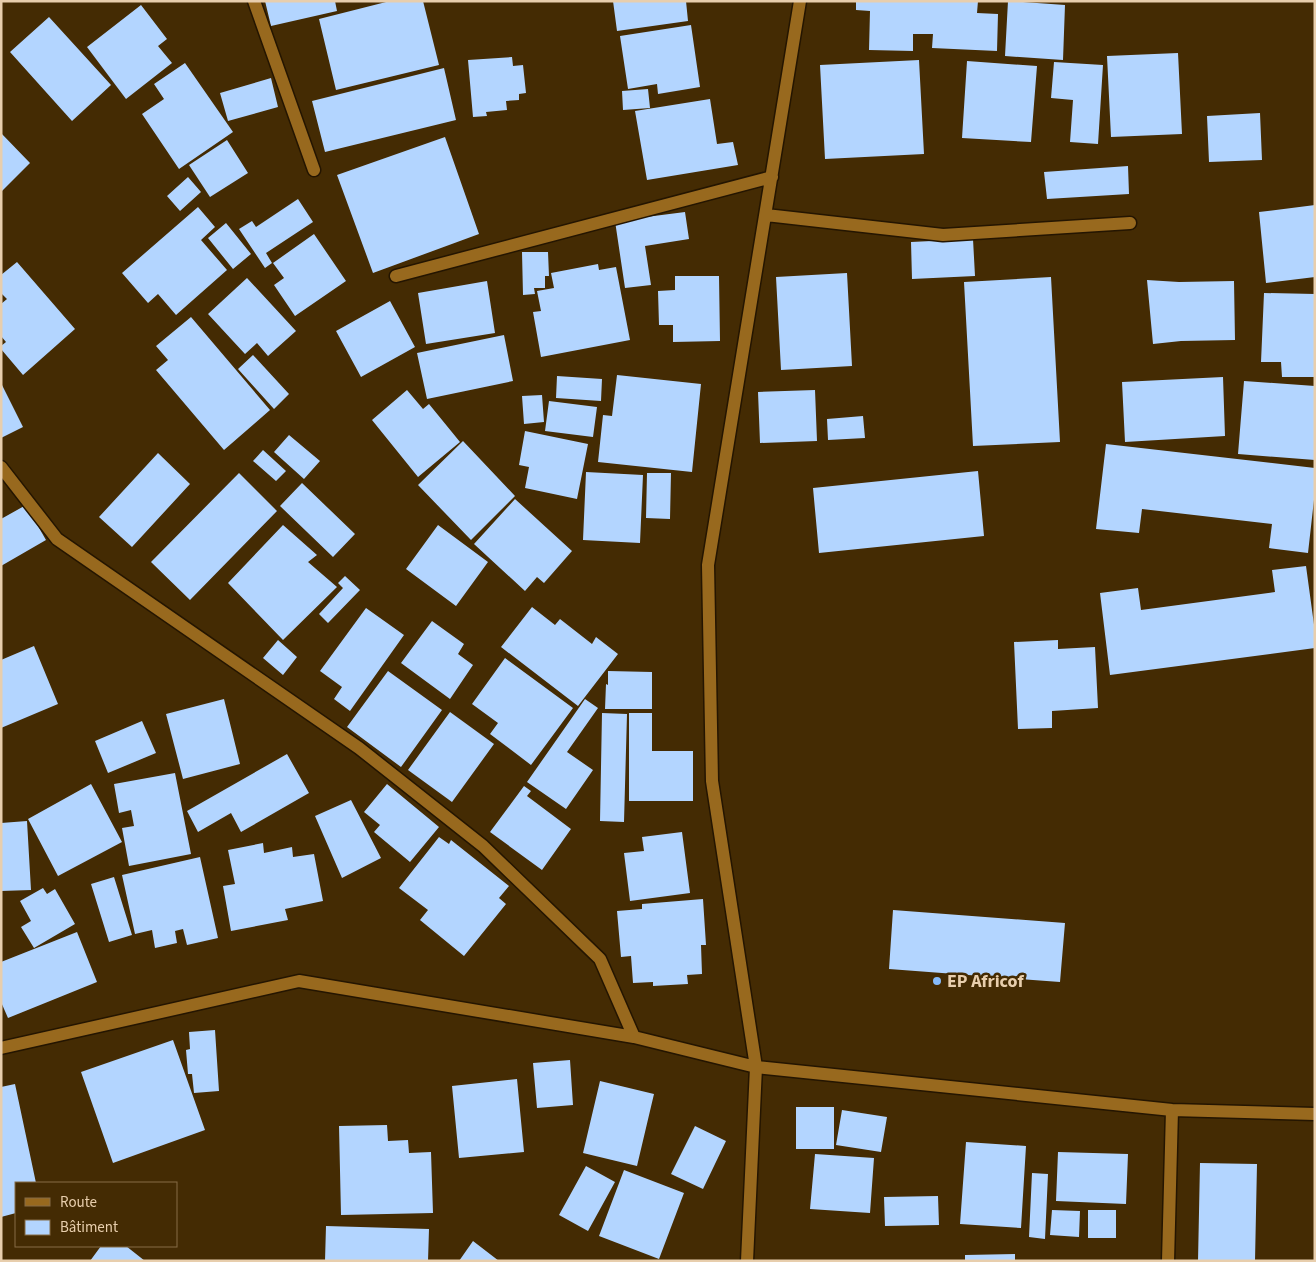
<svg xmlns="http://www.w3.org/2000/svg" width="1316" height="1262" font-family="'Source Sans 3',sans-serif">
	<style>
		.building { fill: #b3d5ff }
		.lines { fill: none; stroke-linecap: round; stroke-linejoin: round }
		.lane-casing { stroke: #241501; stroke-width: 15 }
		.street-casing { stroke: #241501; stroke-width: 15 }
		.lane { stroke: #98691e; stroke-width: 12 }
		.street { stroke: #98691e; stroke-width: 12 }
		.poi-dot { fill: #86bbfb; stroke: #442b03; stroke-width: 2 }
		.labels { text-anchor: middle; stroke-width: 5; stroke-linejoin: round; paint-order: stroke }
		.poi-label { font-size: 18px; font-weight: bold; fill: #e8cead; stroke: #442b03; text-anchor: start }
	</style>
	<rect width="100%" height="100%" fill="#442b03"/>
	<path class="building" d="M265 1H335L337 11 271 26Z
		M390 1H423L439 65 336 90 319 19Z
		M613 1H686L688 21 617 31Z
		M856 1H978L977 13 998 14 997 51 932 48 933 34H913V51L869 50 870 11 856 10Z
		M1008 1 1065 5 1063 60 1005 56Z
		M141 5 167 39 158 46 172 63 126 99 87 47Z
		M49 17 111 85 72 121 10 52Z
		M691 25 700 87 658 94 657 84 628 89 620 36Z
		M1178 53 1182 134 1111 137 1107 56Z
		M512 57 513 66 523 65 526 93 519 94V100L506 101 507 110 486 112 487 116 473 117 468 60Z
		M919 60 924 154 825 159 820 65Z
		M967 61 1037 66 1031 142 962 138Z
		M1054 62 1103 65 1098 144 1070 142 1073 100 1051 98Z
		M185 63 233 132 179 169 142 114 164 99 154 84Z
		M444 68 456 120 325 152 312 101Z
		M271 78 278 107 228 121 220 93Z
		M648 89 650 108 623 110 622 91Z
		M710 99 717 144 733 142 738 165 647 180 635 111Z
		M1260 113 1262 160 1209 162 1207 116Z
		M1 133 30 163 1 192Z
		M445 137 479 234 373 273 337 175Z
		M227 140 248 173 210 197 189 165Z
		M1128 166 1129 194 1047 199 1044 172Z
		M188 177 201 192 180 211 167 196Z
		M298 199 313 222 266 253 272 263 265 268 239 229 252 221 256 227Z
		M1315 205V277L1266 283 1259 212Z
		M198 207 215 227 201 240 227 270 176 315 158 294 148 303 122 273Z
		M685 212 689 239 645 246 651 285 625 288 615 221Z
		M226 223 251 254 233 269 208 238Z
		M314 234 346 281 295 316 274 285 284 278 273 263Z
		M973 239 975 276 912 279 911 242Z
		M522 252H548L549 276H545V288H534L535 294 523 295Z
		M17 262 75 329 23 375 1 349V346L6 342 1 336V304L7 299 1 293V275Z
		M598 264 599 270 616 267 630 340 541 357 533 312 541 311 537 291 554 288 551 273Z
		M847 273 852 366 781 370 776 277Z
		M675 276H719L720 341 673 342V325H659L658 291 675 290Z
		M1051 277 1060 442 973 446 964 282Z
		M247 278 296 331 268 356 257 343 245 354 208 314Z
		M1147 280 1179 282 1234 281 1235 340 1181 341 1153 344Z
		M487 281 495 333 426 344 418 293Z
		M1264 293 1315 294V377H1282L1281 362H1261Z
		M390 301 415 347 361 377 336 331Z
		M191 317 270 410 224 450 156 370 168 360 156 346Z
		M504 335 513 381 427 399 417 353Z
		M253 355 289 394 274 409 238 369Z
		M617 375 701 384 692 472 598 462 603 415 612 416Z
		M557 376 602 379 601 401 556 398Z
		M1223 377 1225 436 1125 442 1122 382Z
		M1244 381 1315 386V460L1238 454Z
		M1 383 23 427 1 438Z
		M407 390 423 409 429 404 460 442 418 477 372 420Z
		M815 390 817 441 760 443 758 392Z
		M542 395 544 422 524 424 522 396Z
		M549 401 597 407 593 437 545 431Z
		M863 416 865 438 828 440 827 419Z
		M525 431 588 444 577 499 525 488 529 467 519 465Z
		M289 435 320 461 304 479 274 452Z
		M463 441 515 496 471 540 418 485Z
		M1106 444 1315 468V491L1308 553 1269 548 1272 524 1142 509 1139 533 1096 529Z
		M263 450 286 471 276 481 253 461Z
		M158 453 190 484 132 547 99 517Z
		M978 471 984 536 819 553 813 488Z
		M586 472 643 475 640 543 583 540Z
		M239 473 277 511 190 600 151 562Z
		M647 473H671L670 519 646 518Z
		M302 483 355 534 333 557 280 506Z
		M515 499 572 551 544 583 537 577 525 591 474 544Z
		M26 505 46 540 1 566V519Z
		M283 525 317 555 308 562 337 587 283 640 228 583Z
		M438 525 488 562 456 606 406 569Z
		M1306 566 1315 632V648L1110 675 1100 593 1138 588 1141 610 1275 592 1272 570Z
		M345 576 360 590 328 623 319 614 343 588 338 583Z
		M532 607 555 625 560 619 592 644 596 637 618 654 578 706 501 647Z
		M366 608 404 635 350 711 334 699 342 687 320 671Z
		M432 621 464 644 458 654 473 665 450 699 401 663Z
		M278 640 297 657 283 675 263 658Z
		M1058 640V649L1095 647 1098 708 1052 711V728L1018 729 1014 642Z
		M34 646 58 704 1 728V660Z
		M505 658 573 708 531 765 490 734 498 723 472 704Z
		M388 671 442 710 401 767 347 727Z
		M608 671 652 672V709H605L606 684 608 685Z
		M224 699 240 764 183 779 166 714Z
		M585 699 598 708 567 752 593 770 566 809 527 782Z
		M450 712 494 744 452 802 408 770Z
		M602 713 627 714 624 822 600 821Z
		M629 713H652V751H693V801H629Z
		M142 721 156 753 108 773 95 741Z
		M287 754 309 793 241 832 231 813 198 832 187 811Z
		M175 773 191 854 129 866 122 828 134 826 131 810 119 813 114 784Z
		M91 784 122 842 58 876 28 819Z
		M387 784 439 827 410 862 374 832 380 825 364 812Z
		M524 786 531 791 527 796 571 829 542 870 490 832Z
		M351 800 381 858 342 878 315 816Z
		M27 821 31 890 1 891V823Z
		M682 832 690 893 630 901 624 853 644 851 642 837Z
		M439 837 449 844 451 840 509 886 499 898 506 904 464 956 420 920 428 910 399 888Z
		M263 843 264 853 292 847 293 857 314 854 323 901 285 909 288 920 231 931 223 886 235 884 228 850Z
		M200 857 218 938 187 945 183 929 175 931 177 943 155 948 152 930 135 934 122 875Z
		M114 877 132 935 109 942 91 884Z
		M43 888 47 894 55 889 75 924 34 948 21 927 31 921 20 901Z
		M703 899 706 945H701L702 974 687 975 688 984 653 986V982L633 983 631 956 621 957 617 911 642 909V904Z
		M893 910 1065 923 1060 982 889 969Z
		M77 932 97 982 8 1018 1 1002V962Z
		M215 1030 219 1091 194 1093 192 1074H188L186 1050 190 1049 189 1032Z
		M173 1040 205 1130 113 1163 81 1072Z
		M570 1060 573 1105 537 1108 533 1063Z
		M517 1079 524 1152 459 1158 452 1086Z
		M600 1081 654 1094 637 1166 583 1153Z
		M15 1084 36 1183H16V1213L1 1217V1087Z
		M796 1107H834V1149H796Z
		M842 1110 887 1117 881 1152 836 1145Z
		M387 1125 388 1141 408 1140 409 1153 431 1152 433 1213 341 1215 339 1126Z
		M695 1126 726 1141 703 1189 671 1174Z
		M966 1142 1026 1146 1021 1228 960 1224Z
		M1058 1152 1128 1154 1126 1204 1056 1201Z
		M815 1154 874 1158 870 1213 810 1209Z
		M1200 1163 1257 1164 1255 1261H1198Z
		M586 1166 615 1182 588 1231 559 1215Z
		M624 1170 684 1193 659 1259 599 1236Z
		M1032 1173 1048 1174 1045 1239 1029 1237Z
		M938 1196 939 1225 885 1226 884 1197Z
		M1052 1210 1080 1211 1079 1237 1050 1235Z
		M1088 1210H1116V1238H1088Z
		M326 1226 429 1229 428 1261H325Z
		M473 1241 499 1261H459Z
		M101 1246H126L145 1261H90Z
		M1015 1254V1261H965V1255Z"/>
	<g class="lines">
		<g class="lane-casing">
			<path id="lane" d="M254 1 314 170"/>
		</g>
		<g class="street-casing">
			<path id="street" d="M766 215 943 235 1130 223
				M396 276 772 177
				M1 467 57 539 359 748 483 846 600 959 634 1037
				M1 1048 299 981 634 1037 756 1067 1172 1110 1315 1114
				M747 1261 756 1067 712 781 708 565 800 1
				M1168 1261 1172 1110"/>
		</g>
		<use href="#lane" class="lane"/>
		<use href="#street" class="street"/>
	</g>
	<circle class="poi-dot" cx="937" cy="981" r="5"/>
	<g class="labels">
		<g class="poi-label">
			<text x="947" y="987">EP Africof</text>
		</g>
	</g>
	<rect width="1316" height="1262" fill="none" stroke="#e8cead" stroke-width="5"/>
	<rect x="15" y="1182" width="162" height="65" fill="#442b03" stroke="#866c47"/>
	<rect x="25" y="1198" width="25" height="8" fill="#98691e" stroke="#866c47"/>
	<text x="60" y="1207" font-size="15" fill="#e8cead">Route</text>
	<rect x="25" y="1220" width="25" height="15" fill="#b3d5ff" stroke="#866c47"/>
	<text x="60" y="1232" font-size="15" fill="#e8cead">Bâtiment</text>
</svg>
